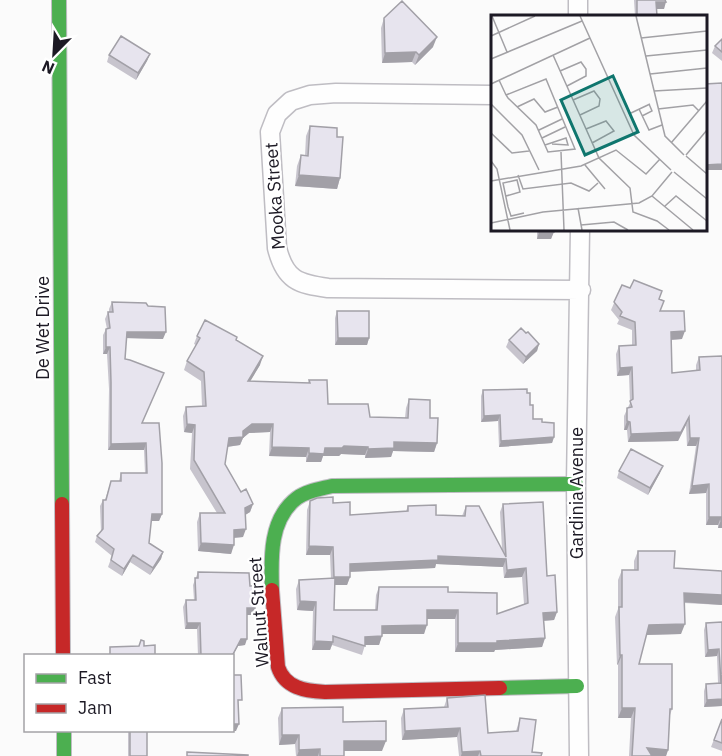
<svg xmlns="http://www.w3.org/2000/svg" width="722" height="756" font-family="'IBM Plex Sans',sans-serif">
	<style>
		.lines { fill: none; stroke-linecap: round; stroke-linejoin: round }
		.street-casing { stroke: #bfbdc3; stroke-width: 21 }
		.fast-casing { stroke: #bfbdc3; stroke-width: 16 }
		.jam-casing { stroke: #bfbdc3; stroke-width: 16 }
		.street { stroke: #fefefe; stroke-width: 18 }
		.fast { stroke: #4caf50; stroke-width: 14 }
		.jam { stroke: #c62828; stroke-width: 14 }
		.wall { fill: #c7c4cd; fill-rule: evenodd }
		.shaded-wall { fill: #a2a0a7 }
		.building { fill: #e7e4ee; stroke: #a2a0a7; stroke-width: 1.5 }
		.labels { text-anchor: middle; stroke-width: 4.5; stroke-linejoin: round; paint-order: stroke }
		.street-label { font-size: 18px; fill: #1c1924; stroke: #fff }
		.inset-road { fill: none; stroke: #a2a1a5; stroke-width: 1.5 }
		.view { fill: #0f766e; fill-opacity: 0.15; stroke: #0f766e; stroke-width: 3 }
		.inset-edge { fill: none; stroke: #1c1924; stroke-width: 3 }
	</style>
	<rect width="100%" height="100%" fill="#fbfbfb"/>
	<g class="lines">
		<g class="street-casing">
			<path id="street" d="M578 0V16
				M492 95 336 93 310 95 291 101 277 114 270 132 277 248C285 280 298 284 328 288L581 290
				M579 756 576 484 580 230"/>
		</g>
		<g class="fast-casing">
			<path id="fast" d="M59 0 62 504
				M272 590C271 559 269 519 297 498 306 491 320 489 332 486L576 484
				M500 688 577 686
				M64 730V756"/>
		</g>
		<g class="jam-casing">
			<path id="jam" d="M62 504 63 656
				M272 590 278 667C285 688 305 691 325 692L500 688"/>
		</g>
		<use href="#street" class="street"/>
		<use href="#fast" class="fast"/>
		<use href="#jam" class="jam"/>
	</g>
	<path class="wall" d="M634 0H665L664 9H656L657 16H635Z
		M384 18 433 47 415 65 412 62 382 63 381 28Z
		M722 39V61L712 53 715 46Z
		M150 54 147 61 136 80 107 62 109 55Z
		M310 126 337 137 340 178 337 189 295 186 297 166 301 155 305 156 306 136Z
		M537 230H554L551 239H537Z
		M622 285 660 300 661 311 682 339 671 340 672 373 696 371V365L699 357 722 356V528H718V525H706V493L689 494 696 446H687L686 425 678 441 628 442 627 430H624V416L630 403 629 375 617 376 616 354 619 346 632 345V330L617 324 619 320 611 310Z
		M112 302 163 339 126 338 125 359 164 373 142 423 162 514 159 521H151L149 543 163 552 161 559 150 575 130 562 122 576 108 567 112 556 95 542 97 536 101 532 100 506 103 500H105L111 481H119L121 473H145L144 450H108L109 389 107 354H103V335L106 329H107L105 319 108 312H109V309Z
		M337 311 369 338 367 345H335V318Z
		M197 336 236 340 260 365 250 381 308 383 309 380 328 404 370 417 405 418 406 408 409 399 430 418 437 443 434 452 393 451 391 457 365 458V455L341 454 339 456H323L321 462H306V457L269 456 270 432 249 433 243 438 240 445 227 447 225 464 241 492 253 504 250 512 245 515 243 537 234 538 231 554 198 551 197 522 200 513H217L190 469 192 433 184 432 183 416 186 407 202 406 201 381 184 370 187 361 196 345 194 344Z
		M509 340 539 344 537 351 523 364 506 347Z
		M483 390 527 393 533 419 554 437 552 443 499 447 498 421 481 422V396Z
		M619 471 660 473 648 495 617 478Z
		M310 501 333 503 350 515 406 511 408 506 436 515 462 516 466 506 502 549 500 512 503 504 547 576 557 612 554 620 544 621 545 638 542 647 495 650 494 652H455V619H427L424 634H382L379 645H365L362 655 332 645 330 650H312L313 611 297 610 296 589 299 580 331 579 330 555H306L307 510ZM436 564 503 567 504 578 522 577 524 604 497 614 448 592 379 587 376 595 375 610H334L335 585H347L350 577V572L435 568Z
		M638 551 674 568 722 605 684 603 681 634 646 635 639 664 672 709 670 715 668 750 666 756H629L631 718H618V664L617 665 615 617 618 609V580L622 570H634V561Z
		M198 572 250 586 255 608 252 615H247L245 645 238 646 232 657V656H198L197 629H185L183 607 186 600H194L193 585Z
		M722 622V706L704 707V691L706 684 718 683 717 656 705 657 704 630 706 623Z
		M447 698 488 733 516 731 520 718 532 752 541 756H459L457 737 402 740 401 718 404 709 444 707Z
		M282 708 343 722 382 751H344V756H296L295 744 279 745 278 718Z
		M722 719V751L711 747Z
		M128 730H147V756H128Z"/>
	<path class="shaded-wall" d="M656 2H666L664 9H653Z
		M437 37 433 47 415 65 419 55Z
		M416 52 412 62 382 63 385 53Z
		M150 54 147 61 136 80 138 73Z
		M722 164V170H705V165Z
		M299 175 340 178 337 189 295 186Z
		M539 232H554L551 239H537Z
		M685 331 682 339 668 340 671 332Z
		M127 332H166L163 339 124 338Z
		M338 338H369L367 345H335Z
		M539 344 537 351 523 364 526 357Z
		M106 347H110L107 354H103Z
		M263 356 260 365 245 390 248 381Z
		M632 367 629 375 617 376 620 368Z
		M500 415 498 421 481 422 484 416Z
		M689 417 686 425 678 441 628 442 631 434Z
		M627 421 630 422 627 430H624Z
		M187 424 195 425 192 433 184 432Z
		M252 424H273L270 432 249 433 243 438 240 445 226 447 229 438 243 431Z
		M554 437 552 443 499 447 501 441Z
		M690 438H699L696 446H687Z
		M394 442 437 443 434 452 393 451 391 457 365 458 368 449Z
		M146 443 144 450H108L111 444Z
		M344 446 368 447 365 455 341 454 339 456H323L321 462H306L309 453 325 448Z
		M272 447 309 448 306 457 269 456Z
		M663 466 660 473 648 495 650 488Z
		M709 484 706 493 689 494 692 486Z
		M253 504 250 512 242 517 245 508Z
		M152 514H162L159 521H149Z
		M709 517H721L718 525H706Z
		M721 520H722V528H718Z
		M246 529 243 537 231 538 234 530Z
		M201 543 234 545 231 554 198 551Z
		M309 546 333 547 330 555H306Z
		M163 552 161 559 150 575 153 568Z
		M133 555 130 562 122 576 124 569Z
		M438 556 506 559 503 567 436 564 435 568 346 572 350 564Z
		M526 568 522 577 504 578 507 570Z
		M334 577H350L347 585H331Z
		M684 593 722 595V605L681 602Z
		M300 601 316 602 313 611 297 610Z
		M247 608H255L252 615H245Z
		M427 610H458L455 619H424Z
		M557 612 554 620 540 621 543 613Z
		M187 623H200L197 629H185Z
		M685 624 681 634 645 635 649 625Z
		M427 625 424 634H379L382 626Z
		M382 636 379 645H362L365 637Z
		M545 638 542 647 495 650 494 652H455L458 643Z
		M241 639H247L245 645 238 646 232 657V656Z
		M315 641 333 642 330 650H312Z
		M719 649 717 656 705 657 708 650Z
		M620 655H622L618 664 617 665Z
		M722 699V706L704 707 707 700Z
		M622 708H635L631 718H618Z
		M232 724H239L236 731H211V730H232Z
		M460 728 457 737 402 740 405 731Z
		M282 735H299L295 744 279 745Z
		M344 741H386L382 751H340Z
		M647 748 668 750 666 756H644Z
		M320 749 318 756H297L299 750Z
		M480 751 478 756H461L462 752Z"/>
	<path class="building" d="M637 0H665L666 2H656L657 16H637Z
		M402 1 437 37 419 55 416 52 385 53 384 18Z
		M121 36 150 54 138 73 109 55Z
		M722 39V52L715 46Z
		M722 83V164L705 165V84Z
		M310 126 337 128V137H343L340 178 299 175 301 155 308 156Z
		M539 230H554V232H539Z
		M634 280 662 291 659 299 664 301 660 311H684L685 331 671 332 672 373 700 370 699 357 722 356V520H721V517H709V484L692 486 699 438H690L689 417 681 432 631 434 630 422 627 421V408L632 407 630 401 633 399 632 367 620 368 619 346 636 345 635 322 620 316 622 312 614 302 622 285 630 288Z
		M112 302 146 303 148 306 165 307 166 332H127L125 359 130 360 164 373 142 423H159L162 463V514H152L149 543 163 552 153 568 133 555 124 569 111 560 114 549 97 536 103 529V500H106L111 481H121V473H147L146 443 111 444V382L110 347H106V329L110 328 108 312H113Z
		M337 311H369V338H338Z
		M205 320 237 337 236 340 263 356 248 381 310 383 309 380H327L328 404H368L370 417 408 418 409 399 430 400V418H438L437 443 394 442V448L368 449V447L344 446 342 448H325L324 454 309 453V448L272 447 273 424H252L243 431V437L229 438 225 464 241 492 246 489 253 504 245 508 246 529 234 530V545L201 543 200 513H225L194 460 195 425 187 424 186 407 206 406 204 372 187 361 200 338 197 336Z
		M521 328 526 333 528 332 539 344 526 357 509 340Z
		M527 389V393H530V405H533V419H542V422L554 423V437L501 441 500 415 484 416 483 390Z
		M631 449 663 466 650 488 619 471Z
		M333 497V503L350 502V515L408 511V506L436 505V515L465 516 466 506H479L506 557 503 504 543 502 547 576 555 575 557 612 543 613 545 638 497 641V643H458V610H427V625L382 626V636L365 637V646L333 636V642L315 641 316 602 300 601 299 580 335 578 334 610H377L379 587H448V592L497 593V614L528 603 526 568 507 570 506 559 438 556V560L350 564V577H334L333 547 309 546 310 501 317 498Z
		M638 551H675L674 568 722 571V595L684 593 685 624 649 625 639 664H672V709H670L668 750 647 748 652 756H632L635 708H622V655H620L619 607H622V570H638Z
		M198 572 249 573 250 586H256V598L254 599 255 608H247V639H241L232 656H201L200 623H187L186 600H196L195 578H198Z
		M722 622V699L707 700 706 684 721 683 719 649 708 650 706 623Z
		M141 640 144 641V646L155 645V656H110V647L139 646Z
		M232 675H241L242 700H238L239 724H232Z
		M485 695 488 733 518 731 520 718 536 720 532 752 542 753 541 756H481L480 751 462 752 460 728 405 731 404 709 448 707 447 698Z
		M343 707V722L386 721V741H344V756H320V749L299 750V735H282V708Z
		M722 719V743L714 740Z
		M130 730H147V756H130Z
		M187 752 248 755V756H187Z"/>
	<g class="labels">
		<g class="street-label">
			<text transform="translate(275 196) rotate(-94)" y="6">Mooka Street</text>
			<text transform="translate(43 328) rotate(-90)" y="6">De Wet Drive</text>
			<text transform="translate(577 493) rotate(-90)" y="6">Gardinia Avenue</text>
			<text transform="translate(259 612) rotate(-94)" y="6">Walnut Street</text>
		</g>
	</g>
	<g transform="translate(491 15)">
		<rect width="216" height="216" fill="#fbfbfb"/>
		<path class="inset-road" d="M1 1 16 37M89 1 143 120 180 155M145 1 174 121 193 140M0 21 44 1M150 23 216 16M62 40 108 143 139 173 142 197 166 206 178 215M155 41 216 35M0 44 91 6M69 56 90 47 95 54V61L76 71M159 59 216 53M8 65 15 80 17 83 45 110 57 137 84 134 55 64 15 80M0 69 99 23M163 76 216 73M82 85 103 76 109 84 108 91 89 100M0 89 31 120 48 155M26 92 43 84 54 97 67 92M148 94 158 115 171 110M167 94 202 90 208 96M140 98 159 89M151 101 161 96 158 89M95 114 115 106 123 116 101 128M48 115 71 104M0 118 21 138 38 136M51 123 74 112M180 128 216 86M54 130 75 123 77 130 61 129M70 137 73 215M195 140 216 115M195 141 216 159M0 146 6 154 19 215M94 150 114 174M183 157 216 184M27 160 32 174 80 168 98 176 107 168M0 166 90 151 125 135 155 159 169 144M15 181 29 177 26 165 12 168 17 192 20 201 33 198M161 181 202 215M174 191 185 181 216 206M87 193 91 215M0 208 52 197 148 188 161 181 181 157M90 210 123 207 137 215"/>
		<path class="view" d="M122 61 147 117 94 140 70 85Z"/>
		<rect width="216" height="216" class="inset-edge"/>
	</g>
	<rect x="24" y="654" width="210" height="78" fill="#ffffff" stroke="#a4a3a7" stroke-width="1.5"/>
	<rect x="36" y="674" width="30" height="9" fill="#4caf50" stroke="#a4a3a7" stroke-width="1.5"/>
	<text x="78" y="684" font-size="18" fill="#1c1924">Fast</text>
	<rect x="36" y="704" width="30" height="9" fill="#c62828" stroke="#a4a3a7" stroke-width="1.5"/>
	<text x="78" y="714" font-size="18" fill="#1c1924">Jam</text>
	<g transform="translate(54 54) rotate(204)" stroke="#ffffff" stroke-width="4.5" paint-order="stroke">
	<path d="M0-4.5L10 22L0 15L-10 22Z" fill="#1c1924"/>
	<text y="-9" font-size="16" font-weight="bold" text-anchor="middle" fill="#1c1924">N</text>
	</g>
</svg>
